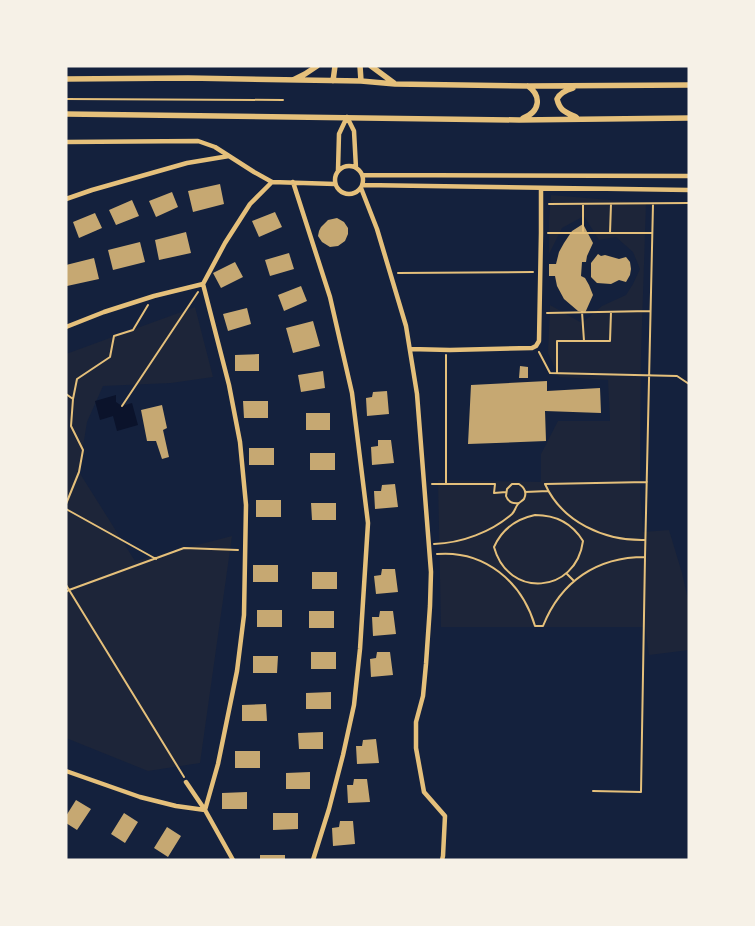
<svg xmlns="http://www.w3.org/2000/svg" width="755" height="926" font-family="'Roboto Condensed',sans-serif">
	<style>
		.green { fill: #1d2539 }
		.water { fill: #0b132b }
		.building { fill: #c6a872 }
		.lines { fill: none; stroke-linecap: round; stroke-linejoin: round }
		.path { stroke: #e5c07b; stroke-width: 2 }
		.minor { stroke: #e5c07b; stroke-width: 4.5 }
		.secondary { stroke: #e5c07b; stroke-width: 5.5 }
	</style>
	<rect width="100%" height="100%" fill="#14213d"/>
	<path class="green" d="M551 195 646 203 641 356 640 491 643 532 669 530 682 573 689 604V650L649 655 645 627H441L438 480 541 482V454L558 421H610L608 380 559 377 548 353 550 305 582 323 602 306 626 295 633 284 640 269 633 252 616 237 599 240 584 216 562 228 549 254V220Z
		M195 307 213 377 171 383 103 386 87 422 79 472 135 561 232 536 200 763 148 771 66 738V354Z"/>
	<path class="water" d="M116 395V402L122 406 132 403 138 425 117 431 113 416 100 420 95 401Z"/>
	<path class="building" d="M220 184 224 204 193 212 188 191Z
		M172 192 178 207 156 217 149 201Z
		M132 200 139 216 116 225 109 210Z
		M275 212 282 227 259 237 252 221Z
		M95 213 102 228 79 238 73 222Z
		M337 218 344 222 348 228V234L345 241 338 246 330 247 322 242 318 236 319 231 321 227 328 220Z
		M583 224 593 243 587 256 586 262H582L581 276 585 278 589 285 593 295 585 313 578 311 564 299 557 286 555 276H549V264H556L559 252 564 243 572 231Z
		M186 232 191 253 159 260 155 240Z
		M140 242 145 262 113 270 108 250Z
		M289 253 294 269 270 276 265 260Z
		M598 254 601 256 605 255 619 259 626 257 630 262 631 269 630 275 626 282 619 280 611 284 597 283 591 277V263Z
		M94 258 99 279 67 286 66 265Z
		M235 262 243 277 221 288 213 273Z
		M301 286 307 301 284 311 278 295Z
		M247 308 251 324 228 331 223 314Z
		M313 321 320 346 293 353 286 328Z
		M259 354V371H235V355Z
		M520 366 528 367V378H519Z
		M323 371 325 388 301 392 298 375Z
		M547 381V391L600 388 601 413 545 411 546 441 468 444 471 385Z
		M387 391 389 414 367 416 366 398 372 397 373 392Z
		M243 401H268V418H244Z
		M162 405 167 428 163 430 169 457 162 459 156 441H147L141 410Z
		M306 413H330V430H306Z
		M378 440H391L394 463 372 465 371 447 378 446Z
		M249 448H274V465H249Z
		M310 453H335V470H310Z
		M395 484 398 507 375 509 374 491H381L382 485Z
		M256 500H281V517H256Z
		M311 503H336V520H312Z
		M253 565H278V582H253Z
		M382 569H395L398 592 376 594 374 576 381 575Z
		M312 572H337V589H312Z
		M257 610H282V627H257Z
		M309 611H334V628H309Z
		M380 611H393L396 634 373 636 372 617H379Z
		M311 652H336V669H311Z
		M377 652H390L393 675 371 677 370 659 376 658Z
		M253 656H278L277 673H253Z
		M331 692V709H306V693Z
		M266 704 267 721H242V705Z
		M323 732V749H299L298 733Z
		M376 739 379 763 357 764 356 746H362L363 740Z
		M235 751H260V768H235Z
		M310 772V789H286V773Z
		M354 779H367L370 802 348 803 347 785H353Z
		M247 792V809H222V793Z
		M76 800 91 809 77 830 66 823V816Z
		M124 813 138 822 125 843 111 834Z
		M273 813H298V829L273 830Z
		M340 821H353L355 844 333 846 332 828 339 827Z
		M167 827 181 836 168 857 154 848Z
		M260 855H285V860H260Z"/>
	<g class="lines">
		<path class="path" d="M66 99 283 100
			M549 204 689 203
			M583 231V204
			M548 233H651
			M610 233 611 204
			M398 273 533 272
			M582 312 584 341
			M547 313 650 311
			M539 352 550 373 677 376 689 384
			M557 373V341H610L611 312
			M66 394 73 399
			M122 406 198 292
			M446 483V355
			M432 484H495L494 493 506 492
			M525 492 548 491
			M66 504 79 472 83 450 71 426 73 399 77 379 110 357 114 336 133 330 148 305
			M66 509 156 559
			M535 515C556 515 572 523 583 541 576 594 508 599 494 547 502 529 516 519 535 515Z
			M645 540C604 541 562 522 545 484L647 482
			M434 544C462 543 491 532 512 514 515 511 515 508 518 504 520 502 522 501 524 499 527 493 525 488 519 484H512L507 489 506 496C508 502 512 504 519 503
			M437 554C485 550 522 582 535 626H543C561 581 597 557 645 557
			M567 574 574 581
			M66 585 184 777
			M66 592 69 590 184 548 238 550
			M593 791 641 792 645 557 653 204"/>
		<path class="minor" d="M347 117 354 131 356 168
			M66 142 198 141 215 147 254 172 272 182 335 184
			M335 180a14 14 0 1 1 28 0a14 14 0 1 1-28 0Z
			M338 170 339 134 347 117
			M362 175 689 176
			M293 182 330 297 352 393 368 523 360 649 354 705 343 755 329 809 313 860
			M363 185 689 190
			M361 188 377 229 406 326 417 394 431 572 430 606 426 664 423 696 416 722V748L424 792 445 816 443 856 442 860
			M66 199 92 190 187 163 229 156
			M66 327 104 312 154 296 203 284 225 243 250 204 272 182
			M410 349 450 350 532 348 536 346 539 341 541 233V188
			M66 771 140 797 176 806 205 810 218 764 237 671 244 615 246 505 240 442 229 385 203 284
			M186 782 205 810 233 860"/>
		<path class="secondary" d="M360 66 361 81
			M371 66 394 83
			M66 79 188 78 361 81 395 84 528 86 689 85
			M293 80 305 74 317 66
			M333 81 335 66
			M573 88C566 90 560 93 557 99 560 111 565 112 576 117
			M66 114 519 120 689 118
			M523 118C540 112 542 96 528 86"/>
	</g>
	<rect width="755" height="926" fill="none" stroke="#f6f1e7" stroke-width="135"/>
</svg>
